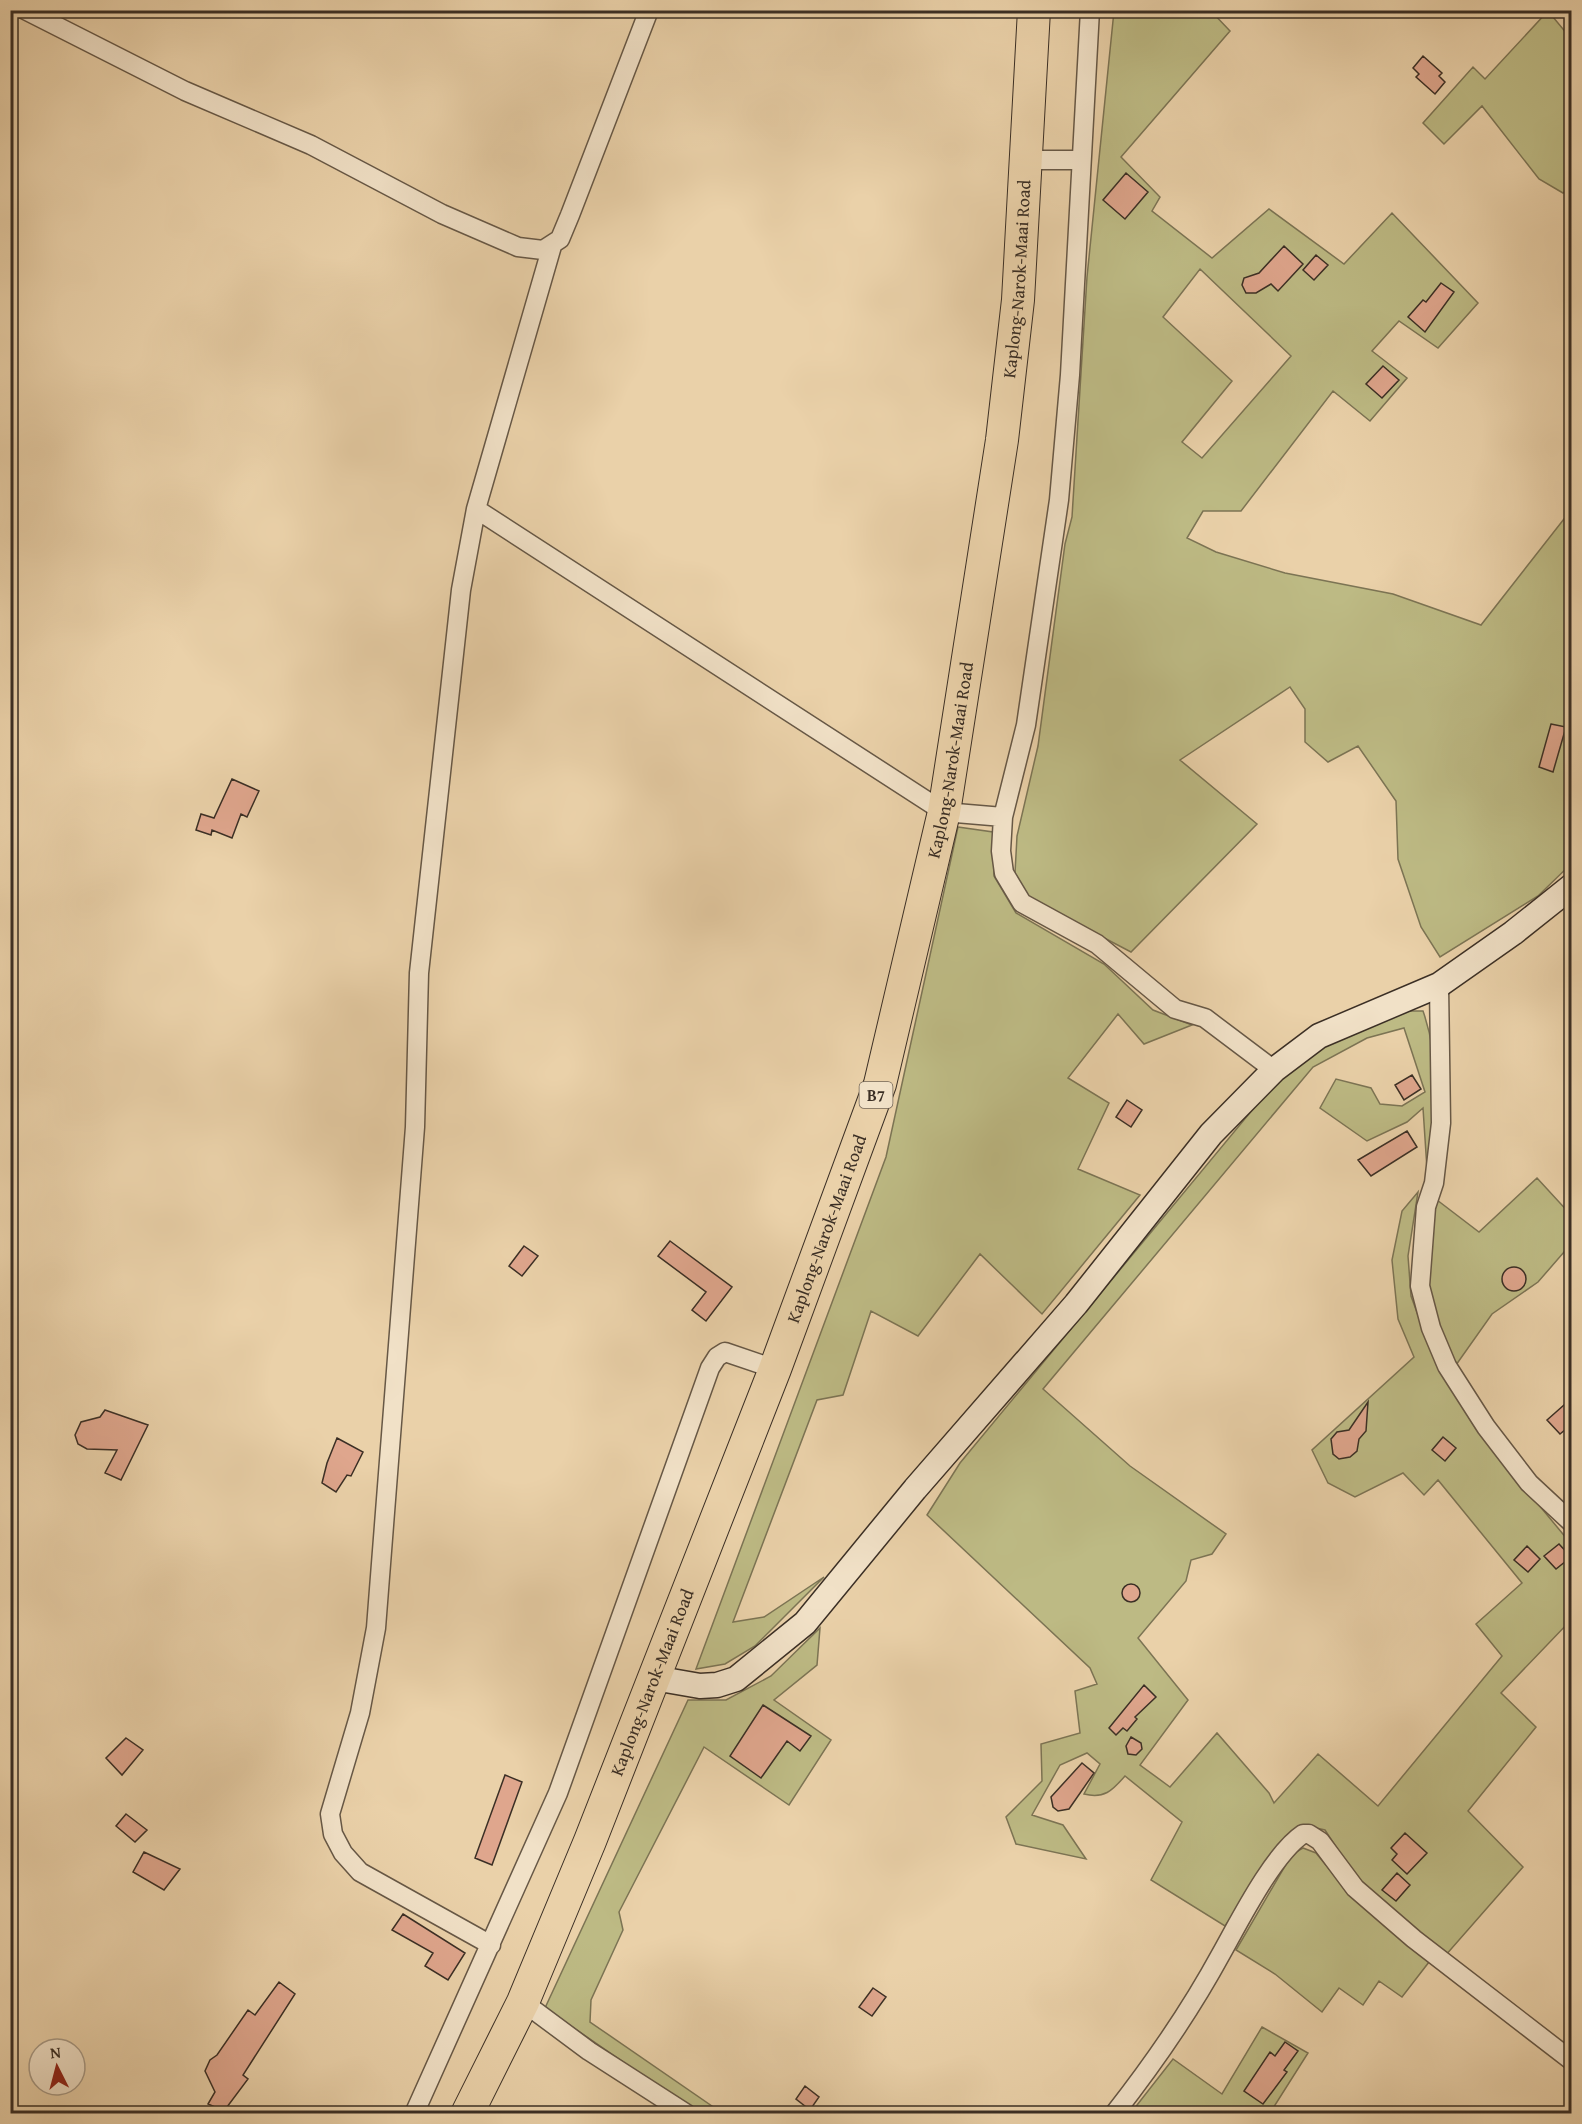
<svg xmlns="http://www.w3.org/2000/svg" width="1582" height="2124" font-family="'Gentium Book Plus',serif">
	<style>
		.green { fill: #bdba84; stroke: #7c7454; stroke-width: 1.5; fill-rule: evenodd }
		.building { fill: #dfa68d; stroke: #3b2f25; stroke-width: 1.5 }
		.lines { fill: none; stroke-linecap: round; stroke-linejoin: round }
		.street-casing { stroke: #675846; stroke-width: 21 }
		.secondary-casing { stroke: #3b2f25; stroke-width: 27 }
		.highway-casing { stroke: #3b2f25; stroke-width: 34 }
		.street { stroke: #f1e1c7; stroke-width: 18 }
		.secondary { stroke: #f1e1c7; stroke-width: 24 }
		.highway { stroke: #ead1a9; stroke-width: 32 }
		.labels { text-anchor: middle; stroke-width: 4.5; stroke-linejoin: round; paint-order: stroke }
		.shield { fill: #f1e1c7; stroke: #726456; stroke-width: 1.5 }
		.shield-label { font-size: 16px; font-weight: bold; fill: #3b2f25 }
		.street-label { font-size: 18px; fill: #3b2f25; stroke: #f1e1c7 }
	</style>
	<rect width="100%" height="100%" fill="#ead1a9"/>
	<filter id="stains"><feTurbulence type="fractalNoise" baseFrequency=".00333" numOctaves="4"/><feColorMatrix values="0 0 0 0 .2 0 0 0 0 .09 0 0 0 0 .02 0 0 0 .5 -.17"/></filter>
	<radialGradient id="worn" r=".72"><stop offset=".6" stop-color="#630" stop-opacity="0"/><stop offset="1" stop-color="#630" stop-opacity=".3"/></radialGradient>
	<path class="green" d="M1114 11H1211L1230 31 1121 157 1160 197 1152 211 1212 258 1269 209 1344 264 1392 213 1478 303 1438 348 1399 321 1372 351 1407 378 1370 421 1333 391 1241 511H1203L1187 538 1216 552 1285 573 1393 594 1481 625 1571 510V864L1538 896 1440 957 1421 927 1398 859 1396 801 1358 746 1328 762 1305 742V709L1290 687 1180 760 1257 824 1131 952 1028 898 1015 873 1017 836 1038 746 1065 544 1072 517 1087 277ZM1200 269 1291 356 1202 458 1182 442 1232 381 1163 317Z
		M1548 11 1568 35 1571 47V188L1563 193 1539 179 1482 106 1444 144 1423 123 1473 67 1485 79Z
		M958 827 993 832 994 876 1016 913 1104 964 1153 1010 1192 1025 1144 1044 1118 1014 1068 1078 1109 1103 1078 1169 1140 1195 1042 1314 980 1254 918 1336 871 1311 843 1395 817 1400 733 1622 764 1617 824 1577 755 1646 725 1664 696 1669 886 1157Z
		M1399 1011H1423C1441 1062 1436 1117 1427 1169L1423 1108 1407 1122 1367 1141 1320 1108 1336 1079 1371 1088 1380 1104 1402 1106 1425 1092 1404 1028 1367 1038 1313 1067 1043 1389 1130 1466 1226 1534 1212 1554 1191 1560 1186 1581 1138 1638 1188 1700 1140 1765 1170 1787 1217 1733 1269 1793 1274 1803 1318 1754 1378 1806 1502 1656 1476 1624 1522 1583 1438 1480 1424 1495 1403 1473 1355 1497 1328 1483 1312 1450 1414 1357 1398 1319 1392 1260 1402 1211 1418 1192 1408 1256 1411 1296 1433 1356 1476 1429 1572 1545 1571 1620 1501 1693 1536 1727 1468 1811 1523 1867 1445 1956 1359 1882 1325 1830 1307 1826 1289 1836 1225 1926 1151 1880 1182 1822 1125 1776C1112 1791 1104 1799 1084 1794L1100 1764 1087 1753 1060 1765 1032 1815 1063 1825 1086 1859 1016 1844 1006 1817 1042 1781 1041 1744 1080 1733 1075 1691 1097 1684 1090 1668 927 1515 960 1463 1282 1074 1351 1027Z
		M1537 1178 1571 1215V1244L1538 1282 1492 1314 1456 1365C1445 1342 1433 1319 1428 1294 1423 1264 1431 1230 1437 1200L1479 1232Z
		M820 1628 817 1665 774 1700 831 1740 789 1805 704 1747 619 1912 623 1930 591 2000 590 2022 722 2113H697L545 2008 688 1700H726L771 1676Z
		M1303 1848 1316 1853 1343 1886 1429 1962 1402 1997 1379 1981 1363 2005 1339 1988 1322 2012 1275 1974 1236 1950 1292 1854Z
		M1262 2027 1308 2053 1270 2113 1130 2114 1173 2059 1222 2094Z"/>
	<path class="building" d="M1423 56 1442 73 1439 76 1445 82 1435 94 1416 77 1419 74 1413 68Z
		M1126 173 1148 192 1125 219 1103 200Z
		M1284 246 1303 264 1278 291 1271 284 1256 293H1246L1242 285 1244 278 1259 273Z
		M1316 255 1328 265 1314 280 1303 270Z
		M1441 283 1454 292 1425 332 1408 317 1423 300 1426 302Z
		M1383 366 1399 380 1382 398 1366 384Z
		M1551 724 1566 727 1553 772 1539 767Z
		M232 779 259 791 247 817 241 814 232 838 212 830 211 835 196 830 201 814 214 818Z
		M1412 1075 1421 1089 1404 1100 1395 1085Z
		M1127 1100 1142 1110 1131 1127 1116 1117Z
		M1407 1131 1417 1147 1371 1176 1358 1160Z
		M670 1241 732 1287 706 1321 692 1310 706 1292 658 1256Z
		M524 1246 538 1256 522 1276 509 1266Z
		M1502 1279a12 12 0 1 1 24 0a12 12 0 1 1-24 0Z
		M1368 1402 1366 1431 1359 1439 1357 1451 1350 1457 1339 1459 1333 1454 1331 1439 1337 1432 1349 1430Z
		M1564 1405 1572 1413V1424L1560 1434 1547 1420Z
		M105 1410 148 1425 121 1480 105 1473 117 1450 87 1449 78 1444 75 1435 81 1422 100 1417Z
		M1443 1437 1456 1448 1445 1461 1432 1450Z
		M337 1438 363 1452 351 1476 347 1475 336 1492 322 1483 327 1463Z
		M1559 1544 1571 1557 1556 1569 1544 1556Z
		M1527 1546 1540 1559 1528 1572 1514 1560Z
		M1122 1593a9 9 0 1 1 18 0a9 9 0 1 1-18 0Z
		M1144 1685 1156 1697 1135 1717 1137 1719 1127 1731 1123 1728 1116 1735 1109 1728Z
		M763 1705 811 1736 800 1751 787 1741 761 1778 730 1756Z
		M1131 1737 1141 1743 1142 1749 1136 1755 1128 1754 1126 1746Z
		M126 1738 143 1750 122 1775 106 1758Z
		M1082 1763 1094 1773 1069 1809 1058 1811 1053 1807 1051 1797Z
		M505 1775 522 1782 492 1865 475 1858Z
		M126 1814 147 1830 135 1842 116 1826Z
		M1405 1833 1427 1853 1407 1874 1392 1860 1397 1854 1391 1848Z
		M144 1852 180 1869 164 1890 133 1872Z
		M1397 1873 1410 1885 1396 1901 1382 1890Z
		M403 1914 465 1953 448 1980 425 1966 433 1953 392 1930Z
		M279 1982 295 1994 243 2075 248 2079 224 2111 208 2104 215 2092 205 2071 210 2060 217 2055 248 2010 255 2015Z
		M873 1988 886 1997 872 2016 859 2007Z
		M1285 2042 1298 2051 1284 2070 1287 2072 1263 2104 1244 2091 1270 2052 1275 2056Z
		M805 2086 819 2097 810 2110 796 2099Z"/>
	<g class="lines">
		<g class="street-casing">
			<path id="street" d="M25 10 185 91 311 145 442 214 518 247 543 250 560 239 570 215 649 10
				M1090 10 1070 375 1059 500 1026 725 1003 817 1001 851 1004 873 1022 903 1097 944 1175 1009 1205 1018 1274 1070
				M1027 160H1081
				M476 509 944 812 1003 817
				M1439 985 1441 1123 1434 1183 1426 1207 1420 1286 1431 1328 1447 1366 1486 1427 1529 1483 1572 1523
				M491 1945 360 1872 343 1853 333 1834 330 1814 360 1713 376 1628 415 1127 419 973 461 590 476 509 552 246
				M523 2002 589 2051 687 2114
				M414 2114 558 1793 710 1368 717 1357 725 1352 775 1369
				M1114 2114C1154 2063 1190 2011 1221 1954 1239 1922 1273 1854 1303 1834H1309L1320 1841 1355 1888 1414 1939 1572 2061"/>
		</g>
		<g class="secondary-casing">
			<path id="secondary" d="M654 1678 700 1686 717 1685 736 1679 805 1623 915 1489 1076 1304 1211 1134 1274 1070 1319 1036 1439 985 1513 933 1572 886"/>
		</g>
		<g class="highway-casing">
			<g id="highway">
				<path id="s1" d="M467 2114 523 2002 590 1841 775 1369 880 1084 944 812 1002 440 1018 300 1034 10"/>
			</g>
		</g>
		<use href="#street" class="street"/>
		<use href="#secondary" class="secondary"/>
		<use href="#highway" class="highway"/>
	</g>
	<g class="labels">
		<rect class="shield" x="859.5" y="1082" width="33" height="26" rx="4.5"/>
		<g class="shield-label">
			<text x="876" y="1101">B7</text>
		</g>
		<g class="street-label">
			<text dy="6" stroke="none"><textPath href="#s1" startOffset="1928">Kaplong-Narok-Maai Road</textPath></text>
			<text dy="6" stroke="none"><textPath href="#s1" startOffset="1442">Kaplong-Narok-Maai Road</textPath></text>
			<text dy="6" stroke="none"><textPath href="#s1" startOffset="956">Kaplong-Narok-Maai Road</textPath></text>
			<text dy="6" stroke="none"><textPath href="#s1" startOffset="470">Kaplong-Narok-Maai Road</textPath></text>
		</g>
	</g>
	<rect width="1582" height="2124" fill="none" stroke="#ead1a9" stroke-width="36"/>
	<rect x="12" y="12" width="1558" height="2100" fill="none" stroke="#3b2f25" stroke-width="3"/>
	<rect x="18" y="18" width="1546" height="2088" fill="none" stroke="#3b2f25" stroke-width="1.5"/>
	<g transform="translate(57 2067) rotate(354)"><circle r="28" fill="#f1e1c7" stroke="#a89a86" stroke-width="1.5"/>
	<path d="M0-4.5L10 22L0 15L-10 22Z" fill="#8f2418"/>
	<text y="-9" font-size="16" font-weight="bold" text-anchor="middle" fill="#3b2f25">N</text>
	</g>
	<rect width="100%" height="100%" filter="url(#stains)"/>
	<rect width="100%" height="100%" fill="url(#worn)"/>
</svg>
